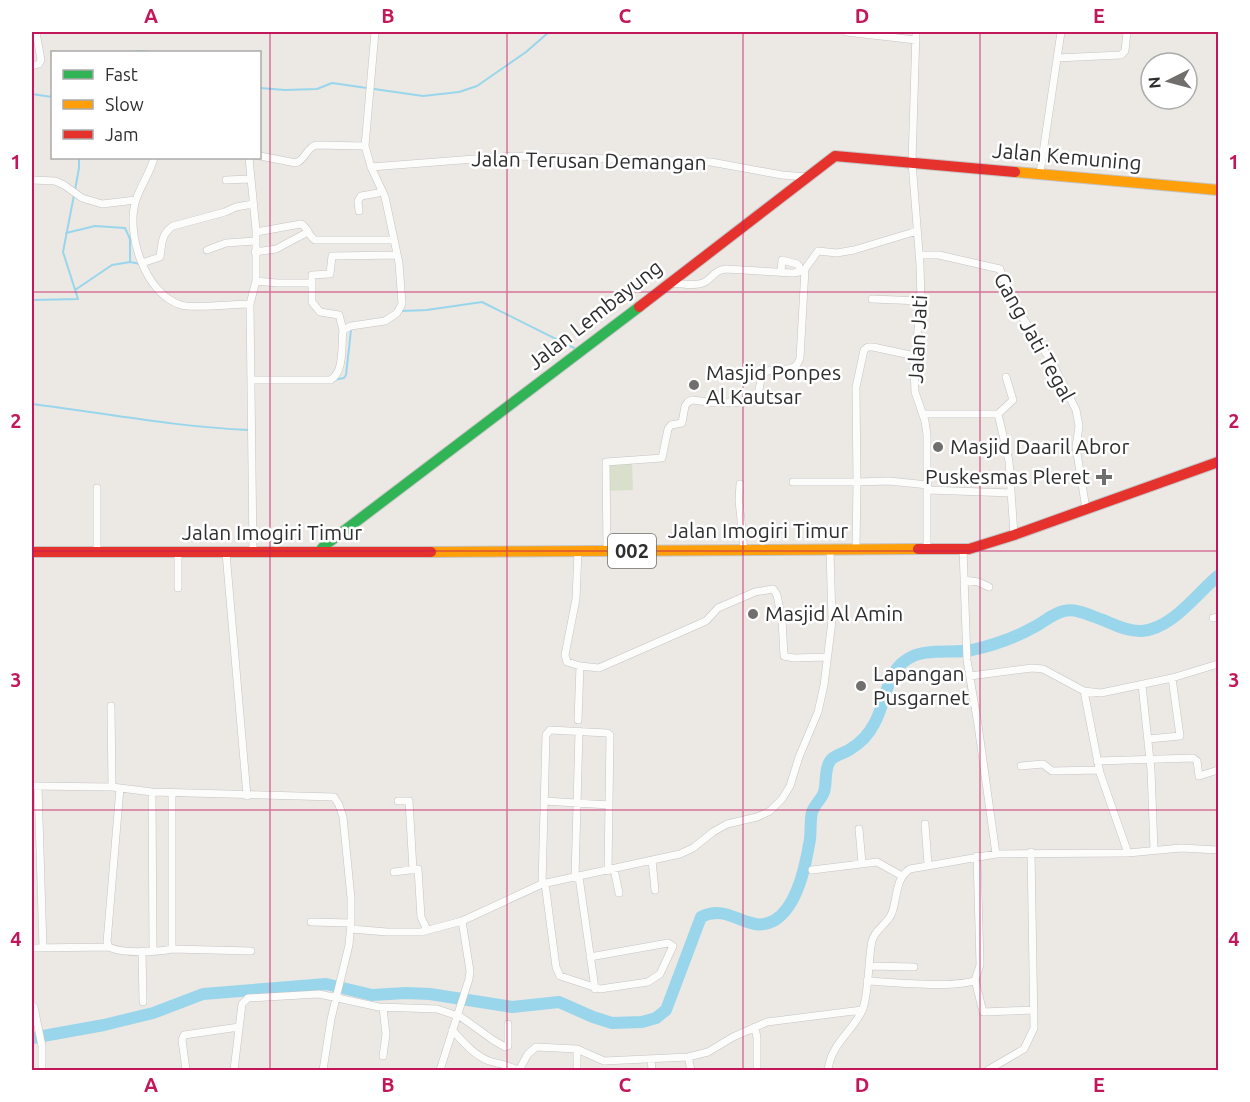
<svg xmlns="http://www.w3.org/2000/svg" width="1250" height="1102" font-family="Ubuntu,sans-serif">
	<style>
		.cemetery { fill: #d8e0cc }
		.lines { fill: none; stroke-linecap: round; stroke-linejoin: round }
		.stream { stroke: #99d6ec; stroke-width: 2 }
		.river { stroke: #99d6ec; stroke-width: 12 }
		.street-casing { stroke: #c5c4c5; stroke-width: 8 }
		.fast-casing { stroke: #c5c4c5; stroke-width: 12 }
		.slow-casing { stroke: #c5c4c5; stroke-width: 12 }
		.jam-casing { stroke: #c5c4c5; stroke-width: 12 }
		.street { stroke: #fcfcfb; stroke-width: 7 }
		.fast { stroke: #30b455; stroke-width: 10 }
		.slow { stroke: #ff9f0a; stroke-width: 10 }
		.jam { stroke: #e5322d; stroke-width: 10 }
		.grid { fill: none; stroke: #c2185b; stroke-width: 1.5; stroke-opacity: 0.55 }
		.poi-dot { fill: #706f6e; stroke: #fff; stroke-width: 2 }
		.labels { text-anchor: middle; stroke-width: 5; stroke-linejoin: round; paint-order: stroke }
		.shield { fill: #fff; stroke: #6d6d6d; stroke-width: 1.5 }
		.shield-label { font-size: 20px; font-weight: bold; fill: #2e2e2e }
		.street-label { font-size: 21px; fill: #2e2e2e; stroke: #fff }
		.poi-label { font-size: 21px; fill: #2e2e2e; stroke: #fff; text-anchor: start }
		.neatline { fill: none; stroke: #c2185b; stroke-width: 2 }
		.grid-label { font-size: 20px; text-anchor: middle; font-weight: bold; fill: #c2185b }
	</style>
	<rect width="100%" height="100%" fill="#ece8e4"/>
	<path class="cemetery" d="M608 462H632L633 490 607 491Z"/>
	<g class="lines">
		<path class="stream" d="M131 52 142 51 151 52
			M260 88 285 90 317 89 332 83 423 96 459 92 477 86 526 52 549 32
			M32 94 52 97
			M75 190 79 168V158
			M66 233 95 226 125 228 130 239V262L140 264
			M75 290 112 265 130 262
			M32 300 78 299 63 252 74 195
			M401 311 427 310 482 302 576 349
			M333 380 344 378 346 375 351 330
			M32 404C104 413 176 427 249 430"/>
		<path class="river" d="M32 1038 104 1025 153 1013 203 994 326 984 372 995 406 993 430 994 512 1007 559 1002 593 1017 612 1023 642 1022 656 1018 666 1010 701 917C731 902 748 936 775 920 798 906 806 864 810 839 811 830 810 820 812 812 815 804 821 800 824 792 827 783 824 770 830 761 834 755 843 754 849 750 859 744 869 734 874 724 886 704 885 674 906 660 924 647 952 654 972 650 994 645 1017 637 1036 626 1045 621 1054 613 1064 611 1077 608 1091 616 1103 620 1115 625 1129 632 1142 631 1173 628 1196 594 1218 576"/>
		<g class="street-casing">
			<path id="street" d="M846 32 916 40
				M916 32 912 162 920 265 921 301 914 368 915 392 925 421 927 435V549
				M1057 58 1121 55 1125 51 1127 32
				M32 66 39 64 41 60 36 32
				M260 156 296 163C306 159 306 148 316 145L365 146
				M154 158C150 173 141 185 136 200 125 233 145 294 181 305 193 309 235 304 250 304L253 552
				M249 158 256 230V281
				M371 167 513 156 711 162 782 175 807 177
				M1040 173 1061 32
				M32 180 55 181 64 185 82 198 102 204 136 200
				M226 180 250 179
				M359 211 358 201 361 196 378 193 382 190
				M256 232 301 224C308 227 308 236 315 240H394
				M207 250 226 243 255 241
				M255 252 276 249 308 232
				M919 255H939L1000 269 1006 288 1015 296 1019 312 1053 364 1076 410 1079 426 1076 447 1086 509
				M142 263 160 257C162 244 161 234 173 226L225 212 236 207 253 204
				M312 283V275L330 274 332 256 397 255
				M669 283C679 283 696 287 705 282 713 277 715 270 726 269L793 273 799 272V266L797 264 782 260 781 272
				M872 299 921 301
				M250 304 256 281 277 283H312V302L320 312 339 315 343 330
				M251 380H330C345 373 341 344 343 330L351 326 385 321 397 313 402 304 399 263 385 197 371 167 365 146 375 32
				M923 414H998L1013 400 1006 377
				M998 414 1009 461 1014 535
				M793 482H857L856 387 864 350 868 347H873L915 356
				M740 484 739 500 744 551
				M97 488V553
				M928 490 1011 493
				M856 549 857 482 889 481 928 485
				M963 549 967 660 978 725 996 854
				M578 551 576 599 565 655 567 662 580 666 599 668 706 621 718 608 755 592 773 589 777 595 782 620 784 656 794 658 827 657
				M607 551 606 462 662 458 668 429 671 425 682 423 685 406 688 402 692 400 717 403 755 402 757 400 761 379 766 371C779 368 796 374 800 358L805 269 818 251 837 253 854 250 917 231
				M226 553 247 796
				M964 580 978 582 989 587
				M178 588V553
				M1213 618 1218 617
				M970 676 1032 668 1043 669 1084 691 1101 693 1172 678 1218 664
				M1142 685 1151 770 1154 850
				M1084 691 1100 773 1128 853
				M111 706 112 787
				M578 720 580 666
				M1148 739 1180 736 1172 678
				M1097 761 1193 758 1197 761 1199 776 1218 770
				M1021 766 1043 764 1052 771 1099 770
				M32 786 112 787 152 792 334 797 339 805 343 817 351 898V923L349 945 331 1019 323 1070
				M38 786 43 948
				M120 788 107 942 109 947C122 954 158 952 172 949V793
				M152 792 153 951
				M398 801H409L413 870
				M544 801 609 805
				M925 824 928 864
				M859 829 862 863
				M652 860 655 890
				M614 869 619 893
				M812 870 877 862 902 876
				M394 872 418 869 421 917 427 930
				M579 877 595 989
				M575 878 579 731
				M545 883 556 967 560 976 600 989 648 982 660 974 673 946 668 943 590 957
				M542 884 546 735 550 730 607 733 610 735 608 871
				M311 922 351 923
				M351 929 387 932H421L462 921 542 884 680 854 693 848 713 832 727 824 757 817 770 811 782 799 790 786 799 757 818 712 824 685 832 621 830 550
				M32 948 109 947
				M172 949 251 951
				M142 951 143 1002
				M869 966 914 967
				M975 980 983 1012 1034 1010
				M867 981C888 982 959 989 975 980L980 965 977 856
				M32 1005 34 1007 42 1046V1070
				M383 1008 386 1034 383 1056
				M755 1027 757 1038V1070
				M452 1030C463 1042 474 1055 489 1061 499 1064 509 1065 517 1070
				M688 1057 691 1070
				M651 1059 652 1070
				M186 1070 182 1040 184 1035 239 1027
				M234 1070 242 1004 248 998 319 994 379 1007 437 1009 461 1017 493 1040 505 1047 508 1046V1024
				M440 1070 469 979 470 971 462 921
				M519 1070 528 1054 536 1047 577 1049 604 1061 688 1057 708 1052 733 1037 767 1022 862 1010
				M577 1070V1049
				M828 1070C831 1044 851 1033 862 1011 869 996 868 959 872 941 875 929 886 925 891 915 898 900 894 879 910 869L996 854 1128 853 1181 848 1218 850
				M988 1070 1024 1049 1034 1028 1031 852"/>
		</g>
		<g class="fast-casing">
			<path id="fast" d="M319 552 324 546 639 307"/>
		</g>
		<g class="slow-casing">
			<path id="slow" d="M1015 172 1218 190
				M431 552 918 549"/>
		</g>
		<g class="jam-casing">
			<path id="jam" d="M639 307 835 156 1015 172
				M918 549H969L1014 535 1218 462
				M32 552H431"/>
		</g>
		<use href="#street" class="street"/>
		<use href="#fast" class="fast"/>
		<use href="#slow" class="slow"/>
		<use href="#jam" class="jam"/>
	</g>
	<path class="grid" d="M270 32V1070M507 32V1070M743 32V1070M980 32V1070M32 292H1218M32 551H1218M32 810H1218"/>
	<g class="poi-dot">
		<circle cx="694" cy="385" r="6"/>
		<circle cx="938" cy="447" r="6"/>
		<path d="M1101 468h6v6h6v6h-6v6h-6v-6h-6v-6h6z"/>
		<circle cx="753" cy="614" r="6"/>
		<circle cx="861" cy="686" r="6"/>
	</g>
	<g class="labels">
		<rect class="shield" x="608" y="534" width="48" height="34" rx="4.5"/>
		<g class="shield-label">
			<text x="632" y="558">002</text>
		</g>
		<g class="street-label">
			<text transform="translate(1067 157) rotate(5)" y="7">Jalan Kemuning</text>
			<text transform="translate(589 161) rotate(1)" y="7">Jalan Terusan Demangan</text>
			<text transform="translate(595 315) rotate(-38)" y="7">Jalan Lembayung</text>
			<text transform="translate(1034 337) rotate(61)" y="7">Gang Jati Tegal</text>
			<text transform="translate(918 339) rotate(-87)" y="7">Jalan Jati</text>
			<text x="758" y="538">Jalan Imogiri Timur</text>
			<text x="272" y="540">Jalan Imogiri Timur</text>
		</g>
		<g class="poi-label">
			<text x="706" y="380">Masjid Ponpes<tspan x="706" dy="24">Al Kautsar</tspan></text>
			<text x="950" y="454">Masjid Daaril Abror</text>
			<text x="1090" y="484" text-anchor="end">Puskesmas Pleret</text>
			<text x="765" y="621">Masjid Al Amin</text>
			<text x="873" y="681">Lapangan<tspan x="873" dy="24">Pusgarnet</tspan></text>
		</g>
	</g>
	<rect width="1250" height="1102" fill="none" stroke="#ffffff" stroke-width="66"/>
	<rect x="51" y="51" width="210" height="108" fill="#ffffff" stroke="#ababab" stroke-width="1.5"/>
	<rect x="63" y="70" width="30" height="9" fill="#30b455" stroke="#ababab" stroke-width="1.5"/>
	<text x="105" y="81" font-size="18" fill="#2e2e2e">Fast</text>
	<rect x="63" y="100" width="30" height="9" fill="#ff9f0a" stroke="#ababab" stroke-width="1.5"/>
	<text x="105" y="111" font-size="18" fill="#2e2e2e">Slow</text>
	<rect x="63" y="130" width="30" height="9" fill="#e5322d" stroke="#ababab" stroke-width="1.5"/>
	<text x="105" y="141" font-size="18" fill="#2e2e2e">Jam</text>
	<g transform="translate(1169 81) rotate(264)"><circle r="28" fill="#ffffff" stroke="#ababab" stroke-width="1.5"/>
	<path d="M0-4.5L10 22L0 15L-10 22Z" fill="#706f6e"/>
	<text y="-9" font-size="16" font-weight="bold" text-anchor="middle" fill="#2e2e2e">N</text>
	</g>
	<rect x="33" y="33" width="1184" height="1036" class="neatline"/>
	<g class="grid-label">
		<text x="151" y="23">A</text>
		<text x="388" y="23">B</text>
		<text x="625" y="23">C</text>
		<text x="862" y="23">D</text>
		<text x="1099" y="23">E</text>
		<text x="16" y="169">1</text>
		<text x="1234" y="169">1</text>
		<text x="16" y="428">2</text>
		<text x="1234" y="428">2</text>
		<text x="16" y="687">3</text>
		<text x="1234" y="687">3</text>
		<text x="16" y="946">4</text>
		<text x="1234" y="946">4</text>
		<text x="151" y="1092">A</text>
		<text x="388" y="1092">B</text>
		<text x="625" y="1092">C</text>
		<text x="862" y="1092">D</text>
		<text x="1099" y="1092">E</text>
	</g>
</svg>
